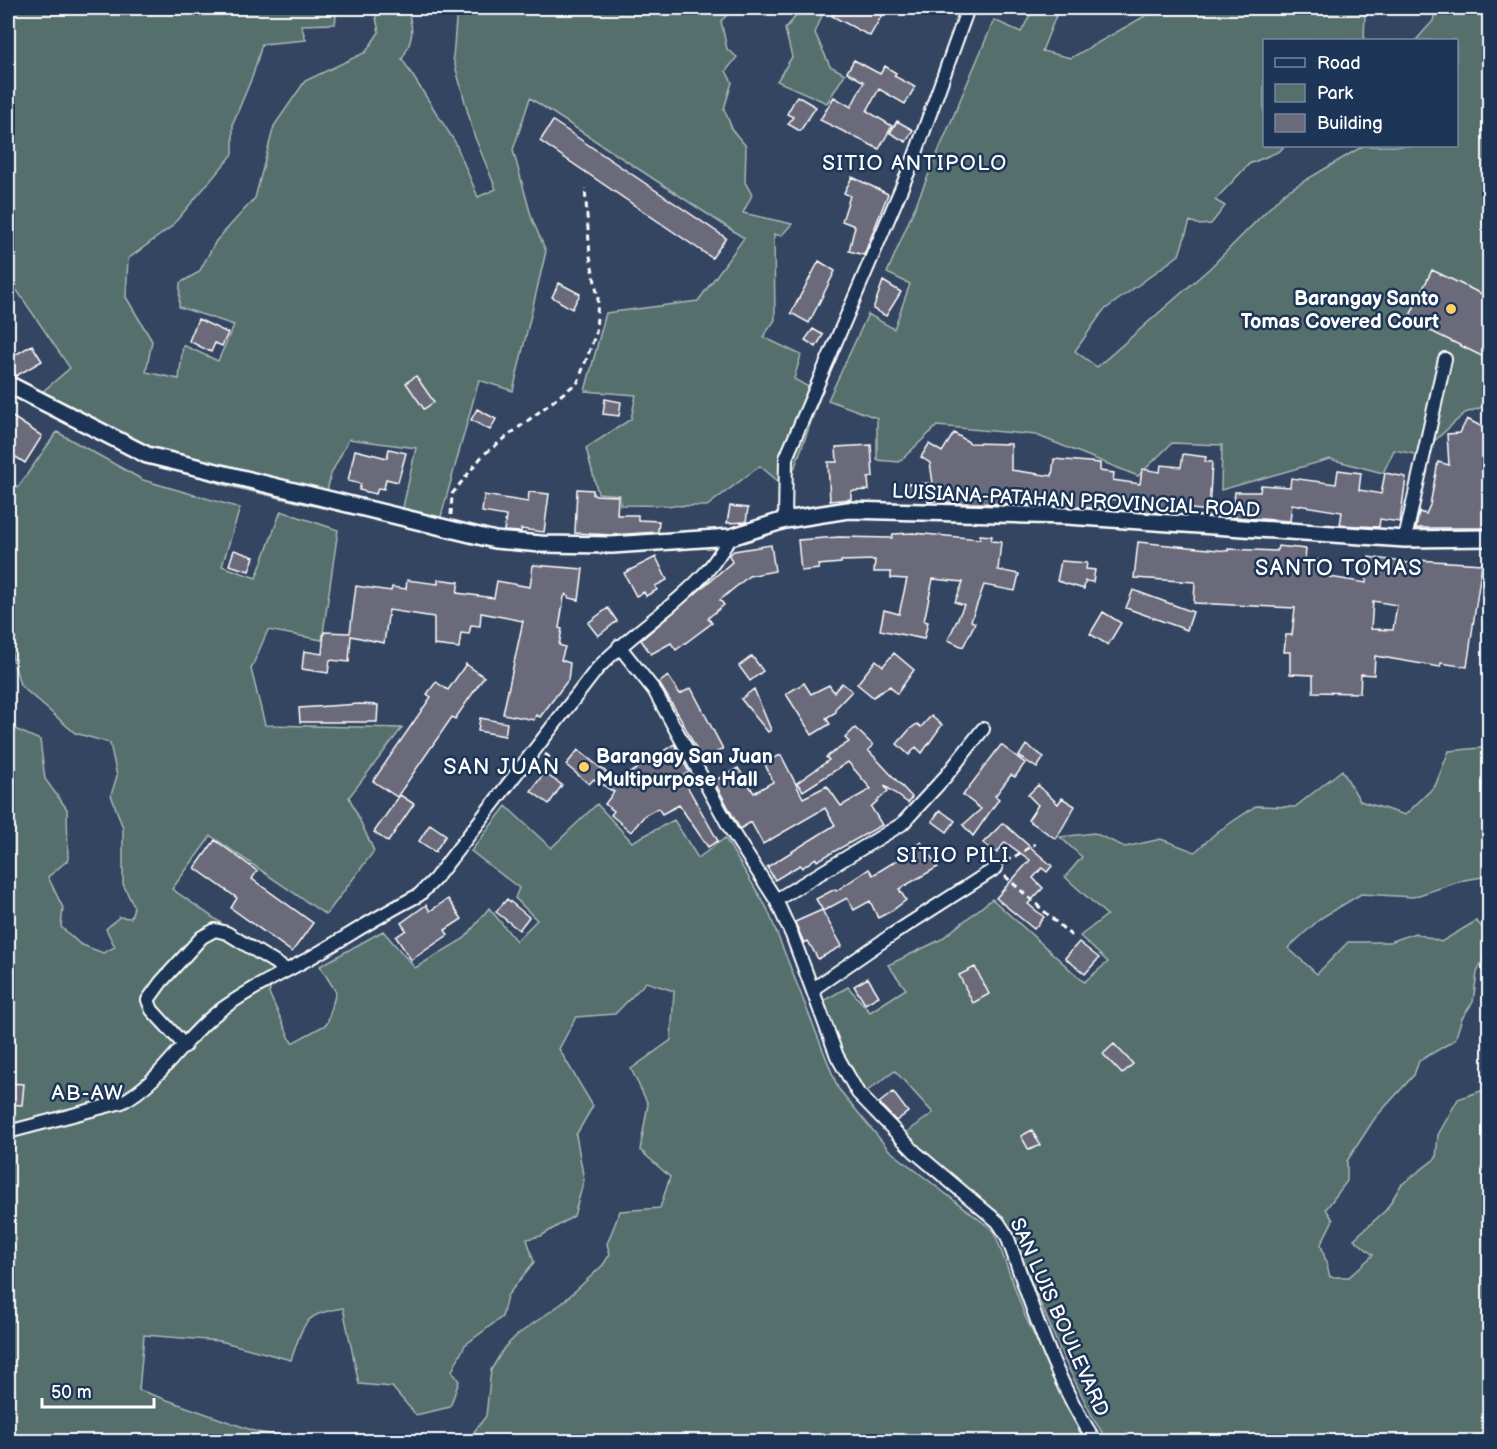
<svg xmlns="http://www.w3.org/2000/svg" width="1497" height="1449" font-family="'Balsamiq Sans',sans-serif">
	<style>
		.green { fill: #556f6c; stroke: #aab7b6; stroke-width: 1.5 }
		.building { fill: #6a6a7a; stroke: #fff; stroke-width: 1.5; fill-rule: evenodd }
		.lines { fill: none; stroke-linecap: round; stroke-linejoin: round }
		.minor-casing { stroke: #fff; stroke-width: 16 }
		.tertiary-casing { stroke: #fff; stroke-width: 20 }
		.path { stroke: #fff; stroke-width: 3; stroke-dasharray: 6 4.5; stroke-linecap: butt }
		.minor { stroke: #1d3557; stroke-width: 12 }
		.tertiary { stroke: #1d3557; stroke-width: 15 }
		.poi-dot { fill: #ffd166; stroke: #1d3557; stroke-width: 2 }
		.labels { text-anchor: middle; stroke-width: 5; stroke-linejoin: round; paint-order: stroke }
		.poi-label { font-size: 20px; font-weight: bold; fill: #fff; stroke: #1d3557; text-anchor: end }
		.street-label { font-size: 20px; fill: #fff; stroke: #1d3557 }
		.neighbourhood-label { font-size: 21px; letter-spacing: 1.5px; fill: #fff; stroke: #1d3557 }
		.quarter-label { font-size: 22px; letter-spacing: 1.5px; fill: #fff; stroke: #1d3557 }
	</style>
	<rect width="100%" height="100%" fill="#344562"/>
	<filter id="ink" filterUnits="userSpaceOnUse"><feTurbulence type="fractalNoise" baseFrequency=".0167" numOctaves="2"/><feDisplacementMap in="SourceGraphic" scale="12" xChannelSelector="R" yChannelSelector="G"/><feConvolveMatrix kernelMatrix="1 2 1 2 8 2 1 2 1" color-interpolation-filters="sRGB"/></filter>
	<g filter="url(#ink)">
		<path class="green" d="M8 8H337L335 24 301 25 306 40 262 44 253 75 233 123V154L171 227 128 259 126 297 152 341 146 372 179 379 183 345 218 361 234 325 179 307 180 283 199 272 216 241 255 198 274 126 305 81 366 52 379 32 374 8H407C414 30 414 38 402 59L455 142 478 197 496 189 474 135 453 58 457 8H734L721 21 727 49 737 57 726 71 732 82 724 109 733 131 746 146 745 182 752 195 743 213 792 224 781 236 774 234 775 320 763 337 801 355 794 379 821 394 787 489 760 466 707 506 620 505V495L598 493 586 448 631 419 636 395 585 391 606 313 698 301 744 238 530 98 513 150 532 219 546 251 513 391 479 380 437 531 400 521 416 448 349 439 331 474 323 508 224 485 138 455 34 399 70 368 12 283 8 286Z
			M795 8H825L815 33 830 66 845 74 827 103 777 81 792 57 785 29 796 16Z
			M1034 8H1059L1042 51 1071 58 1159 8H1374L1365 14 1364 40H1264V146H1284L1280 151 1249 164 1215 200 1225 206 1211 224 1200 225 1190 221 1179 255 1103 311 1075 351 1097 367 1210 268 1284 193 1363 146H1456V40H1416L1433 21 1436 8H1489V405L1465 413 1419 455 1394 450 1383 473 1330 459 1221 490 1222 445 1172 443 1138 476 1036 435 937 426 899 462 877 460V418L828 400 868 314 894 329 910 284 887 273 994 20 1021 32Z
			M57 432 143 480 240 508 222 566 256 578 281 511 338 530 322 640 268 630 251 669 265 725 402 728 349 797 374 851 326 915 211 836 172 889 279 963 269 993 292 1043 327 1024 336 992 320 966 383 931 415 968 465 938 489 908 516 941 537 920 515 898 519 888 471 851 506 806 551 848 597 804 632 842 674 820 698 858 725 838 767 908 838 1088 889 1150 994 1231 1025 1316 1084 1441H467L486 1416 491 1370 504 1348 517 1335 561 1304 603 1265 610 1254 607 1244 620 1211 660 1208 670 1177 640 1150 648 1104 631 1069 671 1040 674 991 646 982 615 1014 576 1017 559 1049 593 1106 576 1135 584 1180 574 1216 541 1236 527 1239 534 1262 507 1296 502 1317 465 1345 452 1371 459 1381 450 1407 416 1415 392 1387 359 1384 343 1308C302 1314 304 1324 291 1360L220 1341 144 1335 139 1390 257 1432 311 1441H8V726L40 740 45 779 67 809 68 860 48 877 63 908 61 927 80 944 103 953 115 947 106 929 119 917 131 918 134 907 123 884V828L111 795 117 776 110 743 75 733 20 685 8 641V480L18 487Z
			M1489 747V876L1464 880 1413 897 1361 894 1321 918 1288 948 1317 974 1348 942H1390L1415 933 1441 942 1476 921 1486 931 1484 957 1477 973 1473 1002 1462 1018 1455 1040 1419 1061 1414 1075 1375 1118 1347 1161V1181L1326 1209 1333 1220 1321 1244 1330 1277H1349L1373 1255 1354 1239 1386 1210 1401 1185 1436 1158 1438 1135 1458 1099 1489 1088V1441H1108L1094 1420 1063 1357 1004 1217 899 1138 933 1113 895 1071 863 1094 841 1058 821 1002 848 987 870 1012 906 989 888 965 940 940 992 899 1084 982 1108 962 1080 936 1107 915 1065 877 1082 857 1060 837 1094 833 1125 847 1161 839 1195 852 1217 832 1256 806 1295 807 1342 770 1360 801 1405 815 1435 786 1449 751Z"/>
		<path class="building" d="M836 8H886L870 36 832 16Z
			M854 60 880 74 885 66 896 73 894 76 915 87 905 104 879 89 867 111 892 126 879 149 820 120 834 97 851 107 864 82 847 72Z
			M797 96 816 107 800 131 788 124 793 117 787 114Z
			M553 121 726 238 712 258 540 141Z
			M897 121 913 130 906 142 890 133Z
			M852 177 888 194 864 255 849 251 855 226 842 221 850 196 844 193Z
			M819 261 835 271 809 323 791 313Z
			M1432 270 1490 298V360L1408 320Z
			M883 281 901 292 886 316 873 309Z
			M559 283 580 294 572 309 552 297Z
			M198 319 228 333 222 346 215 343 211 352 189 341Z
			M813 329 823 335 816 347 805 340Z
			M32 345 42 361 16 376 8 359Z
			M416 376 434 402 424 409 406 383Z
			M605 399 621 402 619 416 603 414Z
			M477 409 496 419 490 430 471 420Z
			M8 414 42 436 25 463 8 452Z
			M1467 419 1490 431V528H1416L1419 512 1426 514 1430 505 1438 462 1449 465 1447 434 1460 433Z
			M954 433 970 443 1011 444V470L1052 476 1054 459 1100 463V471L1114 473 1113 480 1140 484 1142 469 1160 472 1161 465 1181 467 1183 454 1206 457 1205 462H1212L1209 511 1166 506 1165 513 1135 511 1137 503 1111 499 1109 509 1028 504 960 503 946 502 945 499 928 502 927 495H907V484L933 483 930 463 921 457 929 444 942 452Z
			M871 445 873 477 868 478 869 490 851 491V499L830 501 828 462H837L836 447Z
			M389 449 406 453 398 482 386 479 384 489 378 488 376 494 359 490 361 484 348 481 355 450 387 458Z
			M1338 470 1361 473 1359 490 1381 494 1385 473 1406 477 1400 522 1380 519 1379 527 1340 525 1342 512 1292 504 1290 521 1232 517 1235 492H1260L1261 485 1290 487 1291 478 1336 484Z
			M577 489 593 490V495L618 496 617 515H638V520L659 521 658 532 612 535 575 533Z
			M529 492 549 494 544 532 521 529V532L504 531 506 516 482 512 484 495 528 502Z
			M730 506 748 508 746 522 727 523Z
			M913 533 980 539V535L992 536 991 541 1001 542 998 570 1019 574 1015 591 984 585 971 621 975 623 963 647 948 640 964 605 955 602 963 582 933 579 924 621 928 622 924 639 880 630 884 610 899 614 907 579 891 578V572H874L875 560 841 561V563L818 565 819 569 801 571 798 540 839 537 892 538 893 534Z
			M1138 542 1228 551V549L1277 551 1278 546 1306 549 1305 559 1318 560V575L1366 583 1369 557 1416 564 1417 560 1482 564 1467 667 1441 663 1440 667 1375 656 1374 675 1361 674 1360 693 1313 692V675L1290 674V652H1284L1286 635H1292L1295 608 1194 603 1195 582 1134 578ZM1373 601 1397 605 1393 630 1371 629Z
			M771 545 775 571 749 576 720 600 724 605 708 618 712 623 676 650 671 643 651 654 641 640 732 562 729 555 734 551Z
			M234 550 254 557 249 571 229 565Z
			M656 557 667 580 655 586 657 590 646 596 644 592 636 596 624 573Z
			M1061 561 1087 563 1086 569 1095 570 1093 582 1085 581 1084 589 1057 581Z
			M533 565 583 569 579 600 569 598 566 594 564 597 559 628 562 629 559 645 565 647 561 660 570 663 568 680 540 717 536 715 534 720 503 714 523 621 481 613 480 626 471 625 469 634 461 633 459 648 434 645V617L389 610 384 643 351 636 349 662 330 660 328 673 302 669 304 651 322 654 324 632 350 633 356 586 391 591 392 587 406 589 407 580 438 584V579L459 582 457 593 494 598 497 581 530 587Z
			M1133 590 1193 612 1187 630 1126 608Z
			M608 608 617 621 598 636 588 623Z
			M1103 612 1121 623 1108 645 1090 634Z
			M894 653 914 670 897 694 890 686 873 697 857 684 876 660 883 666Z
			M752 656 763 671 750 681 739 666Z
			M466 664 484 677 455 719 452 717 397 797 373 781 431 697 427 694 436 682 448 690Z
			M668 676 680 694 691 688 723 749 702 760 680 717 659 683Z
			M804 683 811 694 829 685 834 692 842 683 852 691 835 709 836 712 826 718 830 724 812 735 786 694Z
			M754 689 771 730 768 732 741 699Z
			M359 704 378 705 377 722H300L299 708Z
			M931 716 942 725 922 753 916 747 909 755 897 744 910 729 917 724 921 727Z
			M480 718 507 723 505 736 478 731Z
			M855 728 873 745 868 750 912 797 908 803 884 785 888 791 871 807 882 825 817 861 816 858 802 868 800 865 775 880 767 867 835 825 825 808 763 844 751 822 740 829 714 781 738 768 754 793 773 782 764 762 781 755 803 798 827 786 841 806 871 789 848 762 803 791 797 783 829 760 826 757 849 742 845 738Z
			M674 744 689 772 682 777 718 841 708 847 679 805 662 814 658 808 645 815 631 832 611 815 614 811 605 804 614 792 594 779 589 784 566 765 578 750 607 773 611 786Z
			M1001 745 1025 763 1015 777 1011 775 995 796 999 799 973 836 963 825 981 809 963 795Z
			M1026 745 1044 757 1037 768 1019 756Z
			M544 773 562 785 549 804 531 791Z
			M1038 785 1058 804 1062 798 1075 806 1056 839 1028 820 1038 805 1028 795Z
			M400 795 414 804 388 842 374 832Z
			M940 810 955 821 947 832 932 821Z
			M1003 823 1052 866 1047 872 1042 868 1033 878 1043 888 1028 904 1044 917 1034 929 996 898 1030 860 1005 842 997 853 983 843Z
			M430 824 446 835 435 852 419 841Z
			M215 840 257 871 252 879 313 923 292 952 231 908 237 898 195 868Z
			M921 842 938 867 899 889 906 900 893 910 878 918 870 901 854 910 847 898 823 911 816 899 835 889 836 891 869 869 873 875 912 851 911 849Z
			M448 899 462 919 445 930 448 935 411 960 396 937 406 930 401 923 426 905 430 911Z
			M507 899 529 917 519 930 496 912Z
			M822 910 842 946 818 959 808 941 804 943 795 922Z
			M1079 942 1099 958 1085 974 1065 958Z
			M975 967 989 994 973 1003 959 975Z
			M868 978 879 996 865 1004 854 986Z
			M1114 1044 1133 1064 1122 1074 1103 1054Z
			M8 1083 24 1084 22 1105 8 1104Z
			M893 1092 908 1112 896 1121 879 1103Z
			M1032 1130 1040 1145 1029 1150 1021 1136Z"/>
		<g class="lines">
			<g class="minor-casing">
				<path id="minor" d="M785 520 786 458 913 161 968 8
					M1405 539 1445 359
					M619 646 654 690 731 830 776 900 792 935 837 1056 858 1093 915 1152 998 1222 1007 1236C1032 1305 1054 1381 1096 1442
					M776 900 902 824 946 776 983 729
					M813 989 893 934 996 868
					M185 1046 152 1010 148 1000 161 982 202 937 215 930 227 933 287 970
					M8 1132 122 1102C162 1081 182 1039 218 1012 246 991 277 976 308 959 345 938 381 914 419 895L435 879 597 669C631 633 674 608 707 571 716 561 723 548 731 537"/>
			</g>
			<g class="tertiary-casing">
				<path id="tertiary" d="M8 384 147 455 495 540 541 544 612 545 731 537 785 520 848 510 1067 516 1405 539 1490 538"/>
			</g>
			<path class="path" d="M451 515 452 494 483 455 578 382 596 333 598 298 590 256 585 188
				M1485 525V508
				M545 754 558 764
				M1006 862 1035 844
				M1005 876 1075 939"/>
			<use href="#minor" class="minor"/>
			<use href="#tertiary" class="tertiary"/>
		</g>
	</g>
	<g class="poi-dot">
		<circle cx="1451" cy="309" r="6"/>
		<circle cx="584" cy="767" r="6"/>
	</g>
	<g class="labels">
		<g class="poi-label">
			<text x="1439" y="305">Barangay Santo<tspan x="1439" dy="23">Tomas Covered Court</tspan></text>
			<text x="596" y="763" text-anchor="start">Barangay San Juan<tspan x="596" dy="23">Multipurpose Hall</tspan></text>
		</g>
		<g class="street-label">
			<text transform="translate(1076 500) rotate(3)" y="7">LUISIANA-PATAHAN PROVINCIAL ROAD</text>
			<text transform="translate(1060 1317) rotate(66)" y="7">SAN LUIS BOULEVARD</text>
		</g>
		<g class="neighbourhood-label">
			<text x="915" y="170">SITIO ANTIPOLO</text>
			<text x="953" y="862">SITIO PILI</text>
			<text x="88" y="1100">AB-AW</text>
		</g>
		<g class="quarter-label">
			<text x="1339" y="575">SANTO TOMAS</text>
			<text x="502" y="774">SAN JUAN</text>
		</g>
	</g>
	<rect width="1497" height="1449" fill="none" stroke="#1d3557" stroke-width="30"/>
	<rect x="15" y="15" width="1467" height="1419" fill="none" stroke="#fff" stroke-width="2" filter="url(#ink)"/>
	<rect x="1263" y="39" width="195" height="108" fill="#1d3557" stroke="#77869a" stroke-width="1.5"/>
	<rect x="1275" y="58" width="30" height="9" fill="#1d3557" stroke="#77869a" stroke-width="1.5"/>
	<text x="1317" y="69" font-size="18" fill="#ffffff">Road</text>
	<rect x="1275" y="84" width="30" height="18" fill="#556f6c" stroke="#77869a" stroke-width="1.5"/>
	<text x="1317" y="99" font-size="18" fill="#ffffff">Park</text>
	<rect x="1275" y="114" width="30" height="18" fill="#6a6a7a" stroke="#77869a" stroke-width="1.5"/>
	<text x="1317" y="129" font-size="18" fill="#ffffff">Building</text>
	<path d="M42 1398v9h112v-9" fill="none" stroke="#ffffff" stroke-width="3"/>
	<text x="51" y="1398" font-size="18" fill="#ffffff" stroke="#1d3557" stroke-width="4.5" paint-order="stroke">50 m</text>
</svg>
